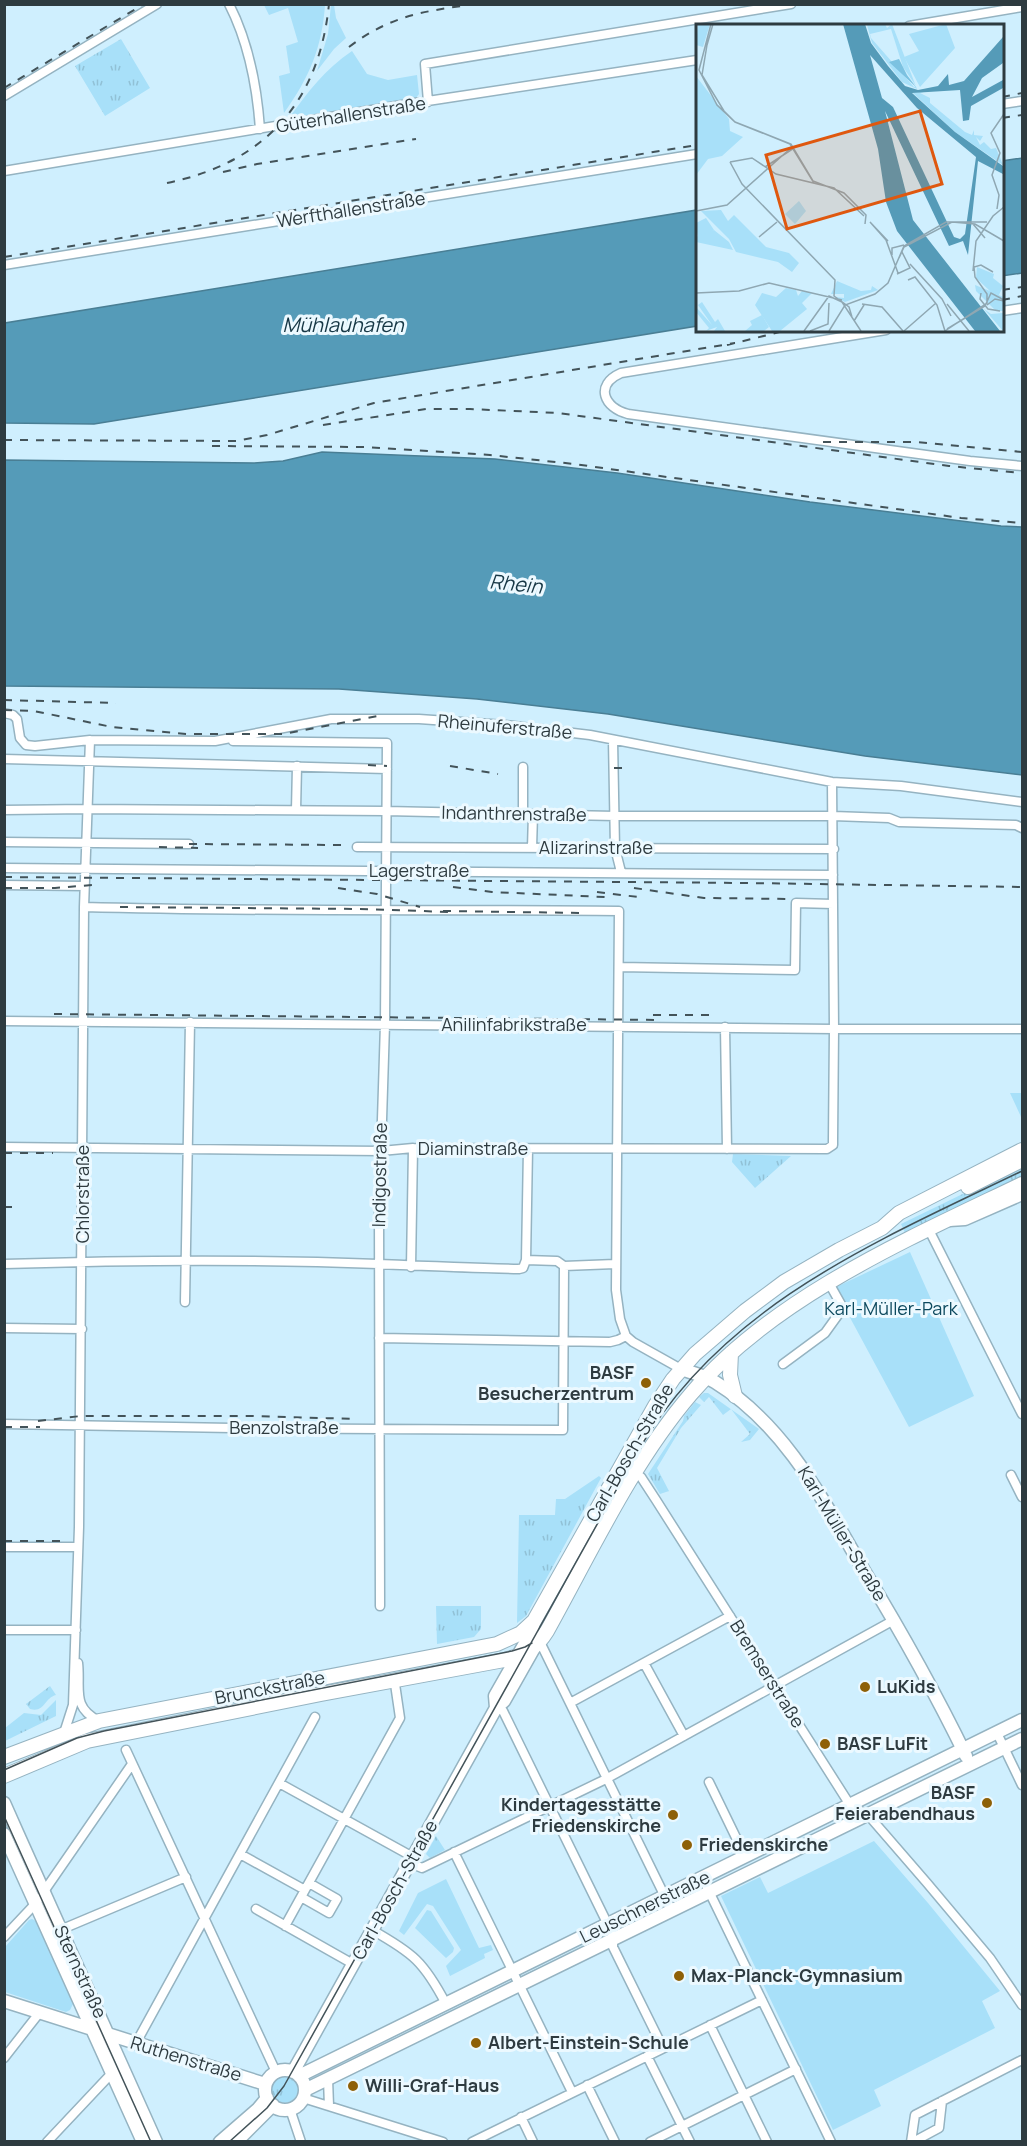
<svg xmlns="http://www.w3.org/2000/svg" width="1027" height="2146" font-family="Manrope,sans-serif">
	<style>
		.grass { fill: url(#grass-tufts) }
		.green { fill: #a8e0f9 }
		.water { fill: #559bb8; stroke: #497e94; stroke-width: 1.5 }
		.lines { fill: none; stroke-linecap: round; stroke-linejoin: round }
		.street-casing { stroke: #95b3c1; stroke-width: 11 }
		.secondary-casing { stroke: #95b3c1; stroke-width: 15 }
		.primary-casing { stroke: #95b3c1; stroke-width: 16 }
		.street { stroke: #fff; stroke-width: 8 }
		.secondary { stroke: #fff; stroke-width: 12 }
		.primary { stroke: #fff; stroke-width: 14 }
		.tram { stroke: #435359; stroke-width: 1.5 }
		.rail { stroke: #435359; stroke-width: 2; stroke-dasharray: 8 8; stroke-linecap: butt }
		.poi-dot { fill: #8e6007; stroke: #ecf9ff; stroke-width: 2 }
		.labels { text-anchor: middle; stroke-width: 6; stroke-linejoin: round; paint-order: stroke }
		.street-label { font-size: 18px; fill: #2e3b40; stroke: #ecf9ff }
		.park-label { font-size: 18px; fill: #0e4a5f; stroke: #ecf9ff }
		.poi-label { font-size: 18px; font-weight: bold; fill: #2e3b40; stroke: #ecf9ff; text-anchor: start }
		.water-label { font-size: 20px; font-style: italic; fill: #163745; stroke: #ecf9ff }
		.inset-road { fill: none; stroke: #8fa7b2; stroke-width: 1.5 }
		.view { fill: #df580f; fill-opacity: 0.15; stroke: #df580f; stroke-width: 3 }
		.inset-edge { fill: none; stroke: #2e3b40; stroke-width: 3 }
	</style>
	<defs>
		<pattern id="grass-tufts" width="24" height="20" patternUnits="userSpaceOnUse" patternTransform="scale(1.5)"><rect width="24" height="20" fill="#a8e0f9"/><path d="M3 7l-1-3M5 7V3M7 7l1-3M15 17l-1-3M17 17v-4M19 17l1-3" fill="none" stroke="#91c1d6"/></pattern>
	</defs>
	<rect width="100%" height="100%" fill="#cfeffe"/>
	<path class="grass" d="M121 39 150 88 105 116 75 66Z
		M1010 1093H1022V1119Z
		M733 1154 791 1156 755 1188 732 1162Z
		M1022 1165V1180L906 1235 901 1224Z
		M704 1393H708L759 1429 750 1440 741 1442 750 1434 731 1409 723 1415 709 1397 704 1402 699 1397Z
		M695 1402 701 1405 681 1428 657 1468 669 1491 660 1494 648 1474 683 1421 684 1416Z
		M599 1476 601 1478 526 1616 517 1623 519 1515H555L556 1499H565Z
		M436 1606H481V1629L474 1637 437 1644Z
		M50 1686 56 1695C44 1698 45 1713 30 1709L26 1704Z
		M56 1700V1716L5 1741V1728L24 1713 41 1715Z
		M436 1836 445 1850 430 1858 426 1854Z
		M270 2089a14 14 0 1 1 28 0a14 14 0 1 1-28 0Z"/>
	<path class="green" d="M264 5H325C322 48 309 78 284 113L279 76 290 73 286 46 298 42 288 8 269 15Z
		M331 5H334L336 18 346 38 334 49 317 71 328 34Z
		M352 51 367 74 388 80 417 75 419 94 416 98 289 118C308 92 325 69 352 51Z
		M910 1252 974 1396 909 1427 834 1288Z
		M874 1841 928 1903 1000 1991 982 2001 995 2028 874 2090 881 2106 833 2130 721 1896 760 1877 768 1893Z
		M446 1879 479 1948 491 1945 493 1950 484 1954 485 1958 450 1976 446 1966 461 1950 433 1906 427 1904 404 1935 399 1931 418 1893Z
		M427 1910 431 1911 454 1948 453 1952 446 1958 415 1928Z
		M32 1919 36 1921 73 2004 70 2010 66 2012 5 1992V1947L29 1920Z"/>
	<path class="water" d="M1022 158V273L1002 276V161Z
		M697 210V326L94 424 5 423V323Z
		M322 452 495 459 617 473 810 502 1001 526 1022 527V775L865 756 608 714 477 699 339 689 5 686V460L254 463 283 461Z"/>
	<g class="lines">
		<g class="street-casing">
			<path id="street" d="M229 4C249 43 257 87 260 129
				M909 26 1022 7
				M4 96 157 4
				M428 102 425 64 791 4
				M1002 104 1022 101
				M4 171 408 104 697 60
				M4 265 697 154
				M1002 311 1022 308
				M886 330 621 373C594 385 604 408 628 414L970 461 1022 466
				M4 713 13 715 17 719 20 738 26 745 35 746 90 740 215 741 331 719H419L505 725 590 735 832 782 901 786 1022 802
				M613 740 615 848 621 872
				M233 741 387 743 385 1024 379 1215 380 1606
				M4 759 387 769
				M4 810 87 809 386 811 615 816H833L889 818 899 822 1016 825 1022 828
				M296 810 297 766
				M523 814V767
				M4 842 189 844
				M357 847 834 849
				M532 848 533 814
				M4 868 833 875
				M4 885 85 886
				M84 907C262 912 441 909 619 911L616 1290 620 1319 626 1336 633 1342 681 1369
				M619 967 795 970 796 903 833 904
				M4 1021 834 1029H1022
				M725 1027 727 1149
				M4 1147 381 1151 413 1148 827 1149 833 1145V1140L834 1029 832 782
				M528 1149 526 1260 557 1261 564 1266
				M929 1230 1022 1414
				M4 1264C129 1260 254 1259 378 1264 425 1266 472 1268 519 1269L523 1268 526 1260
				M564 1266 615 1264
				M411 1267 413 1148
				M185 1302 190 1022
				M4 1328 82 1329
				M379 1338 610 1342 618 1340 626 1336
				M783 1364 825 1333 843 1308 829 1283
				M4 1424 232 1428 563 1430 564 1266
				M635 1473 641 1477 656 1500 850 1805 869 1816 927 1883 990 1958 1022 2005
				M1011 1475 1022 1497
				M4 1547H78
				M4 1630H76
				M540 1642 672 1911
				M78 1663C81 1689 71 1707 99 1721
				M644 1663 684 1736
				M570 1703 730 1616
				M496 1708 503 1711 613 1935V1947L663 2048
				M64 1733 73 1705 79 1527 84 907 90 740
				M997 1733 1022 1785
				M126 1750 276 2072
				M709 1782 745 1856
				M279 1783 413 1857
				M454 1852 572 2092
				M240 1854 305 1890
				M410 1863 422 1868 604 1780 894 1620
				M703 1879 831 2142
				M301 1897 329 1913 337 1899 309 1883
				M256 1909 353 1964
				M285 1926 400 1718 395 1684 397 1679
				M60 1930 186 1877
				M372 1930C413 1953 424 1962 446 2004
				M4 1937 36 1903 132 1764
				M710 2025 767 2142
				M136 2043 315 1717
				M647 2056 690 2142
				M4 2058 40 2012
				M328 2079 329 2106
				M587 2085 615 2142
				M303 2098 443 2142
				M290 2109 301 2142
				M521 2117 533 2142
				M47 2142 112 2073
				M472 2142 762 2000
				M650 2142 796 2069
				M911 2142 915 2115 1022 2060
				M913 2142 939 2128 942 2101"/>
		</g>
		<g class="secondary-casing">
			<path id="secondary" d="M949 1220 965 1219 1022 1194
				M681 1369C693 1373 705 1376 715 1382 785 1425 823 1500 863 1569 900 1630 935 1692 966 1756
				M496 1708 495 1696 532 1631 534 1621
				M4 1803C54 1916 106 2028 156 2142
				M4 1834 143 2142
				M4 2001 265 2084
				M265 2090a20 20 0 1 1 40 0a20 20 0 1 1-40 0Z
				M293 2072 496 1708 504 1701 534 1648
				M299 2076 1022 1720
				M305 2090 1022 1739
				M220 2142 258 2109 267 2098
				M236 2142 273 2105"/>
		</g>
		<g class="primary-casing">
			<path id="primary" d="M968 1187 1022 1160
				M731 1353 730 1375 735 1396
				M4 1757 99 1721 497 1644 521 1633 534 1621 655 1406 673 1379 695 1354 745 1311 784 1282 839 1250 882 1228 899 1213 1022 1150
				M4 1776 87 1741 321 1694 504 1660C524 1655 536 1649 547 1631 591 1552 632 1463 691 1394 773 1297 910 1238 1022 1184"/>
		</g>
		<use href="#street" class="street"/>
		<use href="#secondary" class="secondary"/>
		<use href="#primary" class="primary"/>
		<path class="tram" d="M4 1770 77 1738 104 1731 512 1651 525 1647 532 1643
			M4 1816 151 2142
			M229 2142 267 2108 284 2086 638 1451C722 1305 877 1241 1022 1171"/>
		<path class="rail" d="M349 47C391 15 425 11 476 4
			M4 88 144 4
			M1002 97 1022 93
			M1002 118 1022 115
			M223 172 257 164 416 139
			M167 183C264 163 319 103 329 4
			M4 257 697 145
			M1002 290 1022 287
			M1002 300 1022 296
			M727 345 788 330
			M323 425 426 409H470L558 413 949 466 1022 473
			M4 440 236 441 267 435 374 403 735 343
			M823 442H916L1022 452
			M212 446 364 447 490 455 574 464 961 518 1022 523
			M4 700 116 703
			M4 710 34 711 112 727 186 734H283L383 715
			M368 765 387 766
			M450 766 498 774
			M614 768H625
			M189 844 344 845
			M159 847 198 848
			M4 877 747 883 1022 887
			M453 887 492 892 605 897
			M4 888H55L93 885
			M338 888 377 894 420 907
			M634 888 704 898 793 899
			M597 892 638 897
			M120 907 359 909 451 912
			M443 911 583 913
			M54 1014 662 1020
			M653 1015H710
			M4 1153H53
			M4 1207H14
			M38 1421 81 1416H250L356 1419
			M4 1427H40
			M4 1541H66"/>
	</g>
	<g class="poi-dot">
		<circle cx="646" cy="1383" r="6"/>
		<circle cx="865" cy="1687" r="6"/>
		<circle cx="825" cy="1744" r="6"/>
		<circle cx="987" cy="1803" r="6"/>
		<circle cx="673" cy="1815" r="6"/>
		<circle cx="687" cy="1845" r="6"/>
		<circle cx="679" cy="1976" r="6"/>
		<circle cx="476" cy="2043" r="6"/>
		<circle cx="353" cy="2086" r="6"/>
	</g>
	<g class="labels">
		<g class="street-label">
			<text transform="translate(351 115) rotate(-9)" y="6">Güterhallenstraße</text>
			<text transform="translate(351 210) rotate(-9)" y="6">Werfthallenstraße</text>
			<text transform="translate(505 727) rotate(5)" y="6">Rheinuferstraße</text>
			<text transform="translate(514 814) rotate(1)" y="6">Indanthrenstraße</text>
			<text x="596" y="854">Alizarinstraße</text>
			<text x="419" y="877">Lagerstraße</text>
			<text x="514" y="1031">Anilinfabrikstraße</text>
			<text x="473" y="1155">Diaminstraße</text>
			<text transform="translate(380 1175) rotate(-89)" y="6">Indigostraße</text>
			<text transform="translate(83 1194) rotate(-90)" y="6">Chlorstraße</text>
			<text x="284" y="1434">Benzolstraße</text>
			<text transform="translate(630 1453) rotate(-60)" y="6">Carl-Bosch-Straße</text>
			<text transform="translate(842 1534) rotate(59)" y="6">Karl-Müller-Straße</text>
			<text transform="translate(767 1674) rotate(58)" y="6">Bremserstraße</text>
			<text transform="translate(270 1688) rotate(-11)" y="6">Brunckstraße</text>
			<text transform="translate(395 1890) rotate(-61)" y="6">Carl-Bosch-Straße</text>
			<text transform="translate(645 1907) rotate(-26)" y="6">Leuschnerstraße</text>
			<text transform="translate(80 1972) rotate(65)" y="6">Sternstraße</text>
			<text transform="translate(186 2059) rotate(17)" y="6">Ruthenstraße</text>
		</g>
		<g class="park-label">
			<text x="891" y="1315">Karl-Müller-Park</text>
		</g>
		<g class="poi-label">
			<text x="634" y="1379" text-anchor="end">BASF<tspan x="634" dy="21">Besucherzentrum</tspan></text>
			<text x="877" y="1693">LuKids</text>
			<text x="837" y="1750">BASF LuFit</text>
			<text x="975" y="1799" text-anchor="end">BASF<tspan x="975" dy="21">Feierabendhaus</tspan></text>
			<text x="661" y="1811" text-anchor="end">Kindertagesstätte<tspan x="661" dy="21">Friedenskirche</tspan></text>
			<text x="699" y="1851">Friedenskirche</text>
			<text x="691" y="1982">Max-Planck-Gymnasium</text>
			<text x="488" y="2049">Albert-Einstein-Schule</text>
			<text x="365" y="2092">Willi-Graf-Haus</text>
		</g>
		<g class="water-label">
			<text x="343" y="332">Mühlauhafen</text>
			<text transform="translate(516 584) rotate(6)" y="7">Rhein</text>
		</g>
	</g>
	<g transform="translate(696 24)">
		<rect width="308" height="308" fill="#cfeffe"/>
		<path d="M189 0 191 4 196 0 221 65 206 58 176 19 171 1ZM195 5 207 43 220 62 218 63 175 14 174 10ZM232 67 224 69 234 74V79L269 108 276 111 278 106V111L287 112 284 117 280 113 284 121 288 118 295 125 300 124 307 141 259 108 217 69Z" fill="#a8e0f9" fill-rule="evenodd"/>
		<path d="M203 35 211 51 220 63 193 38Z" fill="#7cc2e1"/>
		<path d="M10 194 18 206 2 216 0 199ZM90 264 100 266 102 272 106 267 116 269 106 279 111 285 84 307H76L59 281 66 269 80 273Z" fill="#a8e0f9"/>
		<path d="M2 0H14L7 23 0 21ZM250 0 259 24 224 63 208 33 223 27 213 10ZM0 52 33 95 34 107 47 113 26 132 12 135 0 151ZM103 177 110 187 99 200 89 190ZM25 186 32 197 38 191 70 223 93 229 103 239 96 248 82 238 40 228 33 215 5 187ZM18 206 33 218 37 226 0 218V213ZM281 243 298 250 297 254 307 262 303 271 307 273V287H300L280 267 279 261 294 267 280 254ZM141 257 165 267 175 266 176 262 182 266 149 278 139 273 148 274V270H135ZM6 278 19 298 22 295 29 307H18L21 303 10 307 13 304 0 288V283L16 301 2 281ZM288 285 295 290 307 289V307ZM66 291 73 303 68 307H49L56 301 54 297Z" fill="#a8e0f9"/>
		<path d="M147 0H169L175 19 192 42 209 62 222 66 242 62 252 50 253 61 268 57 307 13V39L286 54 276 73 307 56V64L275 82 273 96 267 97 264 66 216 69 259 108 307 142V150L282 137 272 231 267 217 253 222 189 87 217 196 304 307H279L201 207 190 178 182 125ZM174 31 221 84 280 133 269 210 264 215 258 213 197 83 186 74Z" fill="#559bb8" fill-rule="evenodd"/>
		<path class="inset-road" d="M15 0 3 46 21 81 39 98 94 120 118 159M11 21 6 51 28 87 39 98 95 120 117 157 148 169 170 191 169 200M11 21 17 0M34 138 46 160 139 256 138 272 153 283 156 293M34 138 56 134 80 150 138 164 168 192M69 143 98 124M301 185 303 171 296 151 304 129 295 109 308 90M0 187 31 181 96 123M174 198 192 217M174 198 190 216 202 249M277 200 289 214M63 213 81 198M196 231V224L208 221M203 234 208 223 256 198 279 200 308 217M214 240 246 275 255 292M277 247 280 217 297 192 308 183M201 250 214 244 206 228M212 256 219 253 241 281 249 307M0 269 43 267 73 259 146 276M285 269 284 275 292 285 304 287M166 280 186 283 207 307M251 280 273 307M291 281 299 275 308 277M158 297 168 281M251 305 289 282 295 269 308 276M108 307 133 272 146 278 165 307M114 307 132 300 133 279M133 307 149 281 179 270 192 259 208 222 250 198H291M208 307 240 279M249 307 291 279V270L279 253 278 243 285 241 297 248"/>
		<path class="view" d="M224 87 246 160 91 205 70 131Z"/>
		<rect width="308" height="308" class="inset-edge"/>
	</g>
	<rect width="1027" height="2146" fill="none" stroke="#2e3b40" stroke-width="12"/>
</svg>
